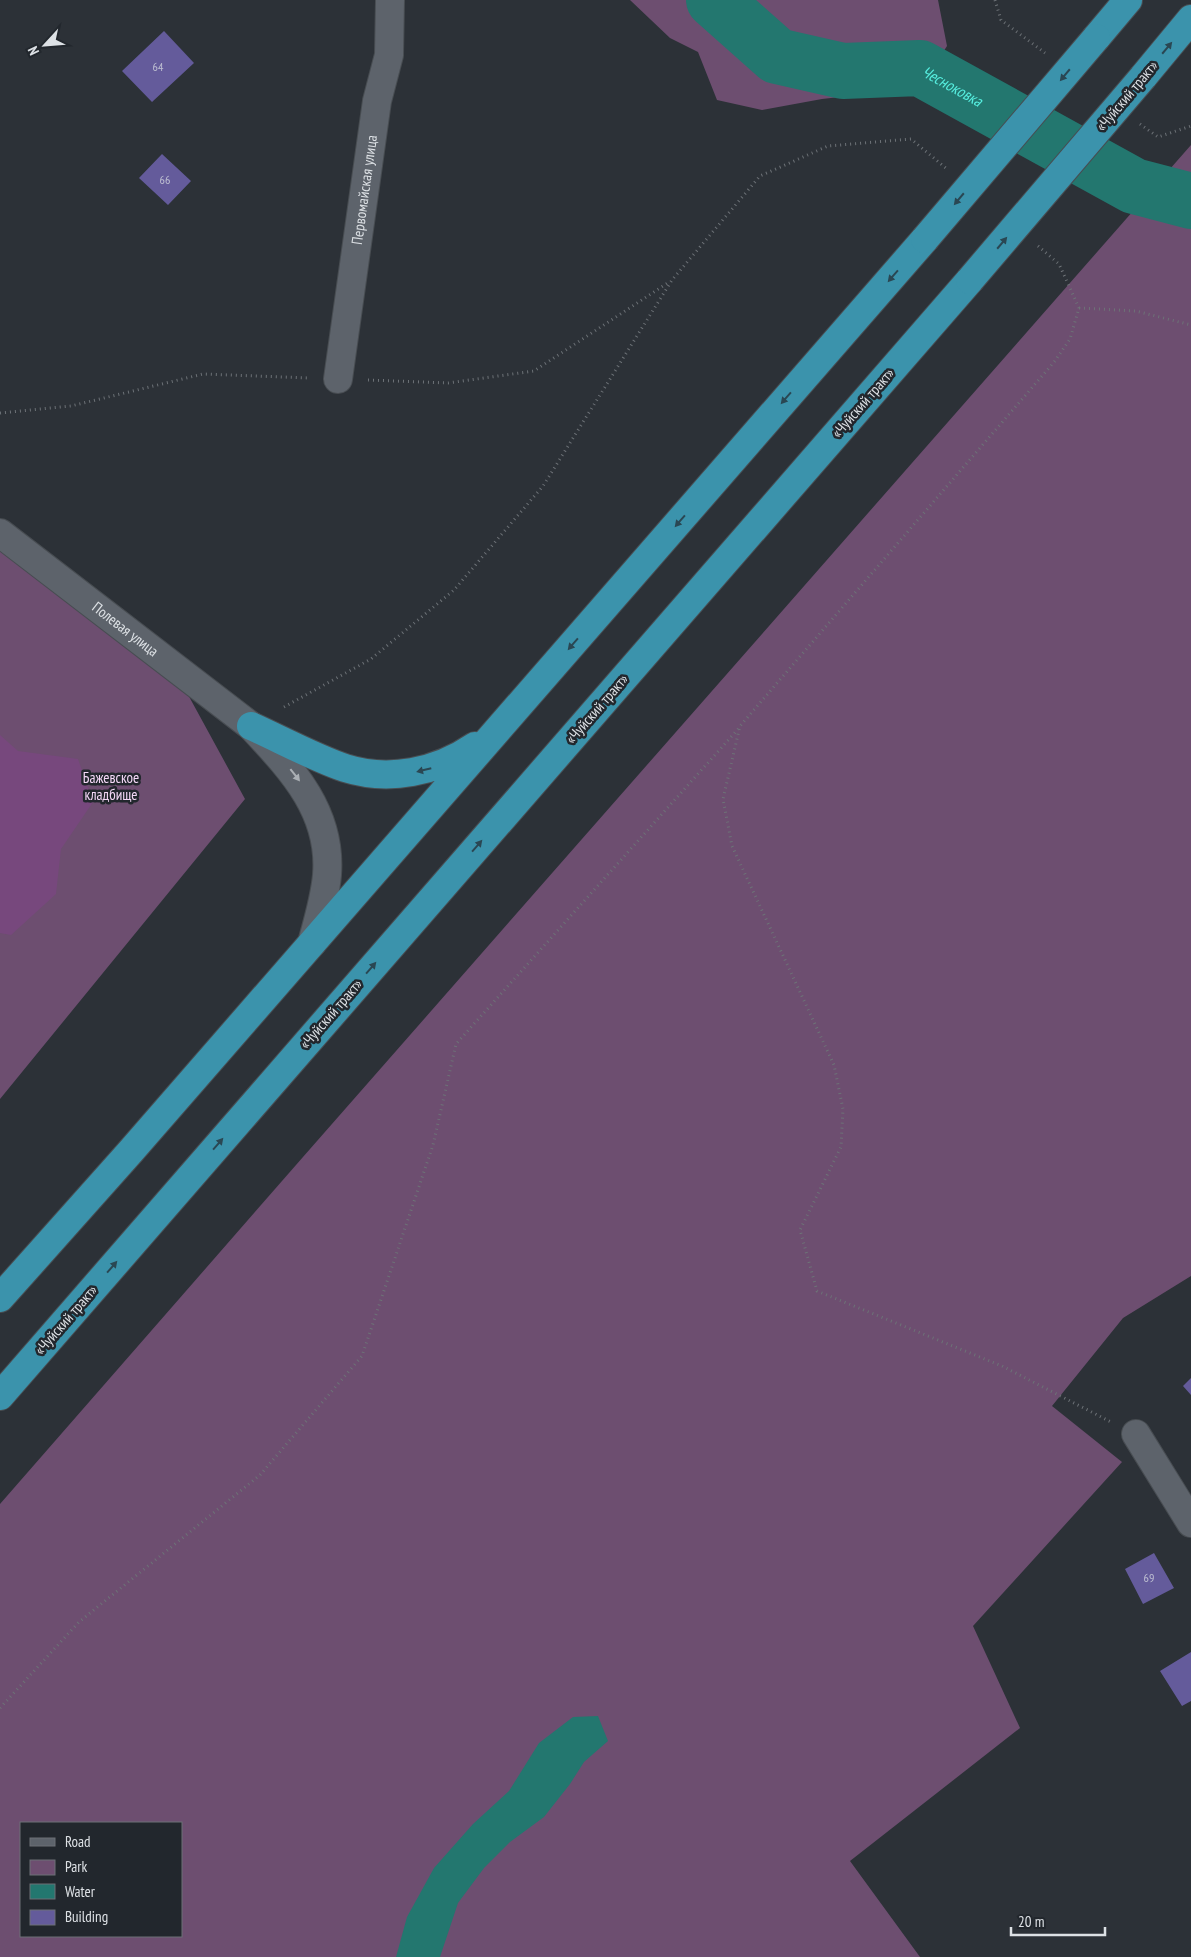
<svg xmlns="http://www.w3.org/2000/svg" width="1191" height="1957" font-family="'PT Sans Narrow',sans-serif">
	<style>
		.green { fill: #6d4e70; fill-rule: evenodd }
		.forest { fill: #77487d }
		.water { fill: #23776f }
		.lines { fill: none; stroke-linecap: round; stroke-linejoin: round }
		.river { stroke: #23776f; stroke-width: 56 }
		.building { fill: #645b9b }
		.street-casing { stroke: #484d52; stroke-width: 30 }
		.secondary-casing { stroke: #484d52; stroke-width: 30 }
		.highway-casing { stroke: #484d52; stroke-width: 30 }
		.path { stroke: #6d7277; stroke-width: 3; stroke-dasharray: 1 4; stroke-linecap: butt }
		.street { stroke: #5d636b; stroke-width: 28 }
		.secondary { stroke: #5d636b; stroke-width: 28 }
		.highway { stroke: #3b93ac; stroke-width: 28 }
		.highway-bridge-casing { stroke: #484d52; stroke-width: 30; stroke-linecap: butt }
		.highway-bridge { stroke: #3b93ac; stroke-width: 28 }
		.oneway { fill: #2a4753 }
		.oneway2 { fill: #aaafb4 }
		.labels { text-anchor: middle; stroke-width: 5; stroke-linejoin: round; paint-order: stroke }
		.number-label { font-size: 12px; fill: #bfc0d2 }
		.street-label { font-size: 15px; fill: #dde1e5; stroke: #22272d }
		.park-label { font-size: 15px; fill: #f4d8f7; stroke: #22272d }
		.water-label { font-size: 16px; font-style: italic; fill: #56eedf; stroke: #22272d }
	</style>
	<rect width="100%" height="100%" fill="#2c3137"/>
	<path class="green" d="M630 0H938L947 46 920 88 822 99 762 110 717 100 698 52 670 38Z
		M1191 145V1276L1123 1318 1052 1406 1122 1462 973 1626 1020 1728 850 1861 920 1957H0V1504L303 1157ZM21 1823H181V1936H21Z
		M0 549 186 691 245 799 0 1099Z"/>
	<path class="forest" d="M0 735 18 751 78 759 93 802 61 849 56 894 11 935 0 933Z"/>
	<path class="water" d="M598 1716 608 1741 584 1762 570 1784 544 1817 510 1842 484 1868 458 1903 440 1957H396L407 1917 434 1868 473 1824 509 1791 539 1743 573 1717Z"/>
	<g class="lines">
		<path class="river" id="s1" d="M714 0 777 56 843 71 920 68 1134 186 1191 201"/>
	</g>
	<path class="building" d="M164 31 194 63 152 102 122 71Z
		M162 154 191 181 168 205 139 178Z
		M1191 1378V1395L1183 1386Z
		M1154 1553 1174 1588 1143 1604 1125 1569Z
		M1191 1652V1701L1182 1706 1160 1671Z"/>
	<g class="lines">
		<g class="street-casing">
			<g id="street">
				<path id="s2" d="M338 379 377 101 389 55 390 0"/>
				<path d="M1136 1434 1191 1523"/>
			</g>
		</g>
		<g class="secondary-casing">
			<g id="secondary">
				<path id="s3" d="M0 533 251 726C291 769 332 811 327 875 325 898 318 921 312 943"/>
			</g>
		</g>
		<g class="highway-casing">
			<path id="highway" d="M1096 38 1128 0
				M1143 77 1191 19
				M251 726C280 739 315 758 345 768 389 782 437 772 475 746
				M0 1298 131 1151 925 239
				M0 1396 970 280"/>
		</g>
		<path class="path" d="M995 0 1001 20 1045 53
			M1140 124 1158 137 1191 126
			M1038 246 1059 264 1079 308 1070 339 1055 361 740 726 723 799 732 846 834 1065 843 1109 841 1147 800 1230 817 1291 1002 1366 1111 1422
			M1079 308 1136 311 1191 325
			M368 380 448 383 534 371 669 282
			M0 413 71 406 203 374 310 378
			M284 707 371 659 454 590 543 486 672 280 760 176 828 146 911 139 947 169
			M0 1708 79 1622 260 1475 362 1356 433 1145 456 1044 740 727"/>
		<use href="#street" class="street"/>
		<use href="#secondary" class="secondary"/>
		<use href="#highway" class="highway"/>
		<g class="highway-bridge-casing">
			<path id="highway-bridge" d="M925 239 1096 38
				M970 280 1143 77"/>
		</g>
		<use href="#highway-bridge" class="highway-bridge"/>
	</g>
	<defs><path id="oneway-solid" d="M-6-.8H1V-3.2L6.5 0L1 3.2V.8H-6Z" transform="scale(1.25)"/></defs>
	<g class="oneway">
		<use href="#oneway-solid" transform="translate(1167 48) rotate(-50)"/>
		<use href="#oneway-solid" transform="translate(1065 75) rotate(130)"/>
		<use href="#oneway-solid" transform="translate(959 199) rotate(130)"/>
		<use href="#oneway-solid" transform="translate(1002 243) rotate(-50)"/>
		<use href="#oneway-solid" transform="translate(893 276) rotate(131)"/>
		<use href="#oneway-solid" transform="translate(786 398) rotate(131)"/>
		<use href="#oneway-solid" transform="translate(680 521) rotate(131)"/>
		<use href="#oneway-solid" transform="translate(573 644) rotate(131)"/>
		<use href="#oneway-solid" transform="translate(424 770) rotate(166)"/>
		<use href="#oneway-solid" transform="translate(477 846) rotate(-49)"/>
		<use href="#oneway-solid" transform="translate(371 968) rotate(-49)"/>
		<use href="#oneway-solid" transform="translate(218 1144) rotate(-49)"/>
		<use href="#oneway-solid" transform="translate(112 1267) rotate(-49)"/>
	</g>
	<use class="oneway2" href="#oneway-solid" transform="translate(295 775) rotate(52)"/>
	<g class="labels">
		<g class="number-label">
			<text x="158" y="71">64</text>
			<text x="165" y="184">66</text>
			<text x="1149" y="1582">69</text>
		</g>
		<g class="street-label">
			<text transform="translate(1127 96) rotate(-50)" y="5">«Чуйский тракт»</text>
			<text dy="5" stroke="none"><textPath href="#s2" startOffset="191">Первомайская улица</textPath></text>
			<text transform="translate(863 403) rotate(-49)" y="5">«Чуйский тракт»</text>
			<text dy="5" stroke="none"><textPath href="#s3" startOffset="158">Полевая улица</textPath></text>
			<text transform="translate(597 709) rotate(-49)" y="5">«Чуйский тракт»</text>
			<text transform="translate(331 1014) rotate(-49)" y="5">«Чуйский тракт»</text>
			<text transform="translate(66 1320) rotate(-49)" y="5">«Чуйский тракт»</text>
		</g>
		<g class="park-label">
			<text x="111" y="783">Бажевское<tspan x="111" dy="17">кладбище</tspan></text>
		</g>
		<g class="water-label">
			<text dy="6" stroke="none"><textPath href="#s1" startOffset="266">Чесноковка</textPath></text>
		</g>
	</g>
	<rect x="20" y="1822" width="162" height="115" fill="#22272d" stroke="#6d7177"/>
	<rect x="30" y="1838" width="25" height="8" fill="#5d636b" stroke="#6d7177"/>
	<text x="65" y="1847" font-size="15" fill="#dde1e5">Road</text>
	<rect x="30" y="1860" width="25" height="15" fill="#6d4e70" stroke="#6d7177"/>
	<text x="65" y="1872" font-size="15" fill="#dde1e5">Park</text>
	<rect x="30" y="1884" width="25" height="15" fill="#23776f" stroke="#6d7177"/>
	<text x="65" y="1897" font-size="15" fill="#dde1e5">Water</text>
	<rect x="30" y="1910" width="25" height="15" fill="#645b9b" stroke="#6d7177"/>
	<text x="65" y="1922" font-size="15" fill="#dde1e5">Building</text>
	<g transform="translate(45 45) rotate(244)" stroke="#22272d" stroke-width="4" paint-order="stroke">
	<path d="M0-4L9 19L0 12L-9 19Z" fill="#dde1e5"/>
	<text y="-8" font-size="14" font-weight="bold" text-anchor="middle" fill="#dde1e5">N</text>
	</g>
	<path d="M1011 1927v8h94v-8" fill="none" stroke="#dde1e5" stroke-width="2.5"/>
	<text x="1018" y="1927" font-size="15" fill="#dde1e5" stroke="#22272d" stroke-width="4" paint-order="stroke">20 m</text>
</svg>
